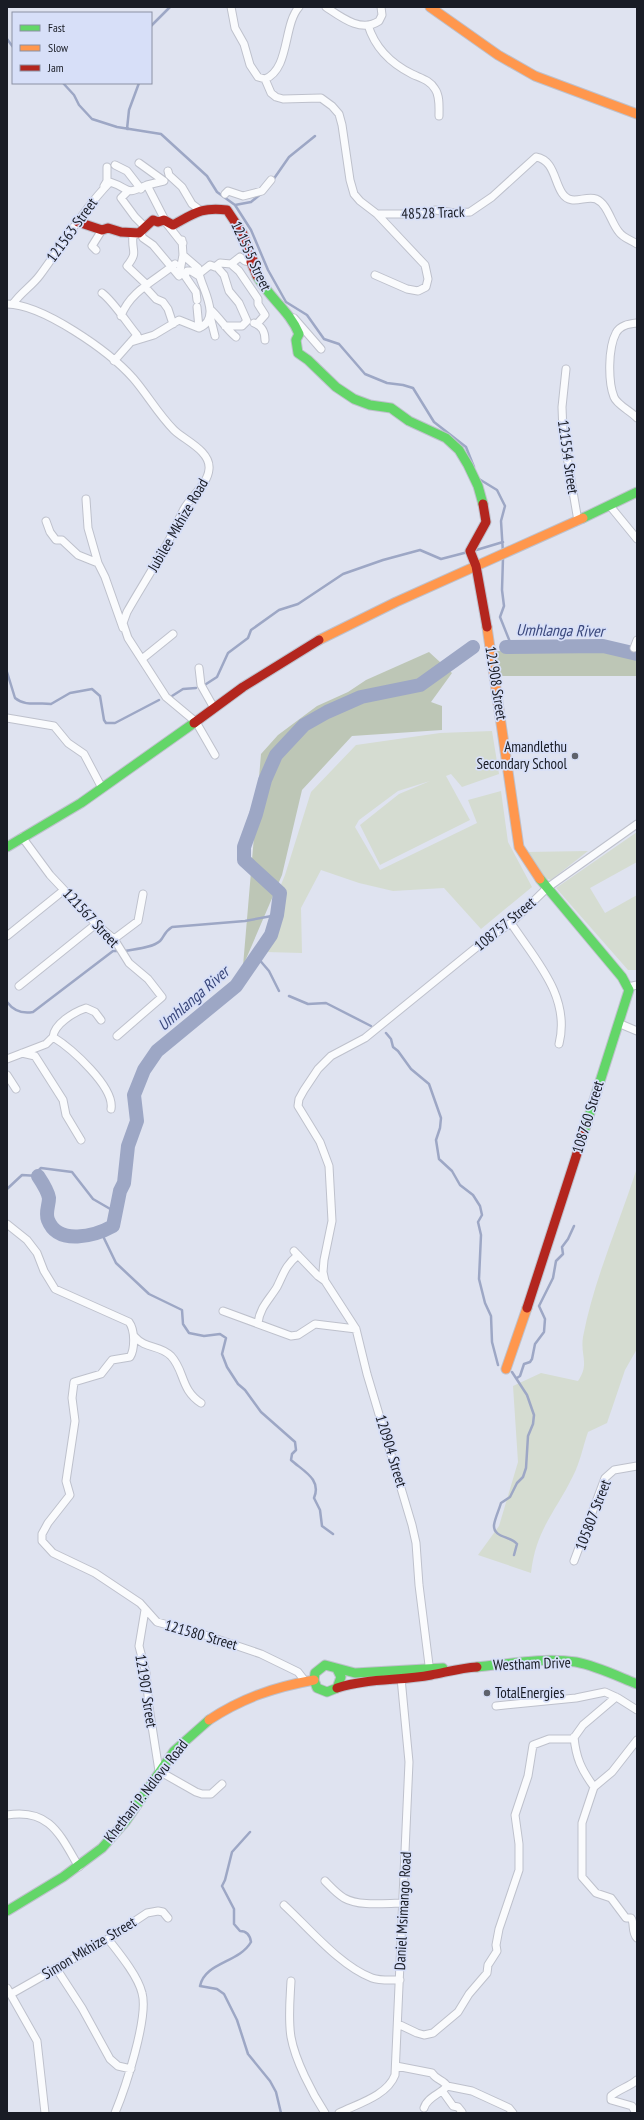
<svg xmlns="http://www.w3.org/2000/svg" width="644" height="2120" font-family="'PT Sans Narrow',sans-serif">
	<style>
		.green { fill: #d5dcd1 }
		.forest { fill: #bdc6b6 }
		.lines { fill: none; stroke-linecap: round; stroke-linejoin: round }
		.stream { stroke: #9da7c5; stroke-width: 2.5 }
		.river { stroke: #9da7c5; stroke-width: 14 }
		.street-casing { stroke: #bec1cc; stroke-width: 9 }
		.fast-casing { stroke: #bec1cc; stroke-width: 11 }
		.slow-casing { stroke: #bec1cc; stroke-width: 11 }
		.jam-casing { stroke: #bec1cc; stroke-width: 11 }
		.street { stroke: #fafbfd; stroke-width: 7 }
		.fast { stroke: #63d668; stroke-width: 9 }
		.slow { stroke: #ff974d; stroke-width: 9 }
		.jam { stroke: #b3261e; stroke-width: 9 }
		.poi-dot { fill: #5e626c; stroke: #d7dff8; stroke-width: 1.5 }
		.labels { text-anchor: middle; stroke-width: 3.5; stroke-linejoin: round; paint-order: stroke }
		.street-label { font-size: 15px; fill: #191c25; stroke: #d7dff8 }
		.poi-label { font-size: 15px; fill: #191c25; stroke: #d7dff8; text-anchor: end }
		.water-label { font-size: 16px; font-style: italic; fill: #39477b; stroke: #d7dff8 }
	</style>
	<rect width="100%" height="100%" fill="#dfe3f0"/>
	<path class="green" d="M492 731 499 774 462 787 451 774 446 776 470 820 380 865 360 825 399 794 430 781 398 791 359 820 355 827 380 870 477 823 468 800 501 791 508 842 532 887 481 929 444 888 393 891 359 883 321 870 301 908 302 953 266 952C274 936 289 903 280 887L285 875 311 792 356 745 440 733Z
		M637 832V862L590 888 605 913 637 895V970H628L556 888Z
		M588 851 551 880 545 878 526 852Z
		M637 1168V1349L625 1370 607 1423 588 1432C583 1446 580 1463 573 1476 555 1513 536 1529 531 1573L478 1555 499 1526 518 1462 513 1386 541 1373 578 1381C590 1364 580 1355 583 1337 594 1279 619 1224 637 1168Z"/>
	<path class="forest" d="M604 649 637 657V676H499L495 651Z
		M429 652 452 673 431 702 442 706V730L352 736 302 790 282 875 243 966 261 754 278 735 317 706 348 692 366 680Z"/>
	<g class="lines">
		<path class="stream" d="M151 26 170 7
			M7 39 13 47
			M63 83 74 95 79 105 92 119 117 127 161 134 207 176 217 192 235 205 251 230 268 270 286 302 307 315 324 339 339 344 365 374 387 383 403 385 413 388 434 422 466 447 474 467
			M127 129 129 110 139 83
			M273 180 289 157 315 136
			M235 205 251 202 262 193
			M479 479 497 490 505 506 501 521 503 553
			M473 551 503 542
			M503 558 502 590 504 606 500 617 512 647
			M7 672 15 698C26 707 38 702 51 704L70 693 92 689 100 696 104 720 106 723H115L159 700
			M203 686 217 677 228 653 248 638 251 630 279 610 298 604 343 574 383 560 420 550 441 559 468 552
			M172 696 183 689 196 688
			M125 951C135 949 152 948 160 941 164 937 164 932 172 927L245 921 277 915
			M257 957 269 971 279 991
			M289 996 308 1004 326 1003 371 1026
			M7 1002C13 1010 22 1014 33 1012L113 951H119
			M386 1033 391 1039 393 1047 398 1051 411 1069 429 1084 441 1118 440 1128 436 1140 439 1159 452 1171 460 1185 473 1195 480 1206 482 1215 478 1222 481 1235 479 1279 485 1303 491 1316 492 1342 498 1365
			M7 1189 22 1175 38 1176V1171L41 1168 72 1172 93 1199 112 1210 117 1206
			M101 1232 116 1263 149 1294 182 1310 183 1324 189 1333 204 1336 220 1334 226 1338 222 1354 227 1367 238 1384 245 1390 261 1412 295 1442 296 1450 292 1454 291 1460C303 1471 322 1479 314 1498L320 1510 322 1526 333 1534
			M512 1372 527 1395 534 1415 533 1424 528 1436 526 1468 523 1477 517 1483 510 1497 501 1503C499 1510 495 1518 494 1525 493 1538 511 1536 517 1544L514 1555
			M517 1378 520 1376 524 1364 530 1362 532 1359 535 1344 544 1332 545 1319 539 1306 553 1278 556 1261 563 1254 562 1247 568 1239 574 1226
			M250 1832 232 1852 225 1880 222 1886 234 1909V1924L240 1931C247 1931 250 1935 251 1942 239 1963 205 1962 200 1986L217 1989 224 1994 237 2020 248 2054 270 2081 276 2092 281 2113"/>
		<path class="river" d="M506 647 603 646 637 654
			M38 1176C42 1182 48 1192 49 1198 49 1206 45 1212 48 1220 58 1246 95 1236 113 1226L120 1191 124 1183 128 1146 137 1121 134 1095 144 1070 157 1051 236 986 271 935 277 915 280 893 244 860V847L256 814 265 780 276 755 304 725 327 712 361 697 420 685 473 647"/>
		<g class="street-casing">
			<path id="street" d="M231 7 235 28 244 44 250 65 258 77 265 79
				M326 7C341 17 361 33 379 21L382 15 381 7
				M368 25C375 48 390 63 412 74 420 78 430 80 435 89 440 96 439 107 439 116
				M265 79 271 93 276 97 283 99 321 98 332 106 339 114 342 125 350 180 354 194 360 201 377 214H423L435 210 455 213 470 212 492 197 536 157C554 160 554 181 562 193 571 207 585 195 596 199 608 204 611 223 619 232 623 238 631 240 637 244
				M265 79C290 69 283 25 299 7
				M139 163 164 181 147 185 167 224 182 243H183
				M115 165 127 171 141 189
				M168 171 169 175 182 187 192 204 200 210
				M104 186 107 181V167
				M128 191 121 198 135 217 145 227
				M225 194 228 191 243 196 262 191 271 180
				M140 232 143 238 153 245 179 276 183 255 182 240
				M139 233 133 236C131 252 139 251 127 266L146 284
				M96 250 92 246 102 230
				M231 264 239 271 258 299V304L265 315 257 324
				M216 266 224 275 229 291 239 303 247 321 242 326H225
				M200 273 210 265 215 267 220 263 231 264 240 257 245 261 251 262
				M375 275 407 289 418 291 426 287 428 279 425 265 377 214
				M145 287 156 299 163 302 168 309 173 324
				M102 293C113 301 127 323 137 335L114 361
				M197 300 196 292 185 276 187 271H191L199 276
				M7 304C42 304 109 351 133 378 147 394 158 414 174 430 184 440 211 451 209 469 208 484 191 496 184 509 178 520 174 531 168 542 155 566 140 589 127 612L123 623 128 638 166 697 196 722 215 755
				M13 304C20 293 32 286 40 275 63 244 83 210 110 182 132 189 123 196 147 185
				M197 307 199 328
				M210 309C220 318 226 329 236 337
				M121 316C130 291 156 280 175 264
				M210 316 215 336
				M294 318 321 349
				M254 323C262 326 265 331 265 340
				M637 323C629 324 620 325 616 333 608 348 608 382 614 397 617 405 631 411 637 418
				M131 342 154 335 179 320 199 328C221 319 204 292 200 277 199 274 199 272 198 268L183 255
				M566 369 562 407 563 433 578 521
				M86 499 88 528 98 563
				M610 506 637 539
				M46 521 50 532 56 540H62L78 555 98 563 105 577 123 628
				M634 648 637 640
				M142 659 173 634
				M199 668 201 685 214 708
				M7 718 54 726 68 743 84 754 102 788
				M22 837 50 875 96 924 114 939 129 963 148 979 162 997 117 1036
				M511 923C535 960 571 996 559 1044
				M7 936 64 890
				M114 939 138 921 143 894
				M19 986 96 924
				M628 987 637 985
				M101 1020 95 1012 86 1008C74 1012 54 1024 53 1037 71 1048 115 1087 111 1109
				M618 1023 637 1031
				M22 1053 35 1056 63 1100 66 1115 81 1140
				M7 1059 46 1044 53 1037
				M7 1075 16 1089
				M7 1224 27 1240 37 1253 44 1271 55 1289 129 1322C135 1330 135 1349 130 1357L112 1360 101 1374 74 1382 72 1398 75 1421 66 1481 70 1495 48 1523 42 1534V1541L53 1553 95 1573 140 1603 157 1622 205 1635 261 1654 298 1672 305 1681
				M294 1251 318 1276 325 1281 356 1329 367 1374 412 1525 416 1543 419 1585 430 1673
				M325 1281 323 1272 324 1260 332 1221 329 1166 320 1142 298 1106 299 1099 304 1090 318 1069 331 1056 365 1038 483 942 511 923 547 888 637 824
				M223 1311 291 1336 298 1335 315 1324 356 1329
				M258 1323C260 1307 269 1300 277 1287 284 1273 285 1266 298 1255
				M134 1336C146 1350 159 1344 171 1356 185 1371 180 1389 201 1403
				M574 1561 605 1478 614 1470 637 1466
				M145 1610 139 1646 146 1673 149 1707 159 1771 196 1792 202 1794H211L222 1784
				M496 1706 576 1698 605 1692 618 1698 637 1710
				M574 1737C576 1758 581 1769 594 1787
				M637 1740 612 1772 594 1787 582 1823V1877L596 1893 611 1898 626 1918H631C635 1923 631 1932 637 1938
				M7 1815C50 1808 60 1835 79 1867
				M325 1881C331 1887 336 1893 344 1898 360 1907 386 1903 404 1903
				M284 1905C309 1928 340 1966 372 1978 380 1981 391 1980 400 1980
				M108 1939C119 1953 138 1976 142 1993 149 2017 125 2089 115 2113
				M56 1968 82 2008 110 2059 118 2066 131 2069
				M291 1981C290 2000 288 2019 291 2037 295 2060 312 2093 325 2113
				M7 1988 37 2041 45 2113
				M11 1994 108 1939 147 1913 158 1911 163 1912 168 1918
				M398 2024 417 2033 424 2035 433 2033 458 2012 469 1994 487 1973 488 1965 497 1951 496 1945 499 1929 519 1870V1844L515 1815 528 1776 533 1745 549 1739H573L583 1725 616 1697
				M396 2066 432 2073C436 2080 444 2080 447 2086 441 2094 427 2097 424 2108
				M447 2086 472 2091 509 2108 513 2113
				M443 2092 453 2106 458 2107 462 2112
				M339 2113C357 2104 387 2096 395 2075L409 1762 401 1678
				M636 2113 632 2106 611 2100V2096C619 2089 629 2087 637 2080"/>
		</g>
		<g class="fast-casing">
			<path id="fast" d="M257 276C269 298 290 311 299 334L296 340 298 353 308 360 336 387 354 399 370 405 391 408 409 421 446 438 459 450 468 465 478 486 483 504
				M583 518 637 492
				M7 847 81 803 194 723
				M540 879 622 977 629 990 583 1135
				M477 1667C508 1664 544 1657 576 1662 597 1666 617 1676 637 1684
				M337 1669 341 1677 337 1688 327 1692 317 1688 314 1680 315 1673 325 1665 355 1673 443 1668
				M7 1911 63 1877 102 1848 126 1821 174 1751 209 1720"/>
		</g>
		<g class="slow-casing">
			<path id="slow" d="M430 7 498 55 535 76 637 114
				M487 627 519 847 540 879
				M319 640 396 602 583 518
				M506 1369 527 1308
				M209 1720C242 1698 275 1687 314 1680"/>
		</g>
		<g class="jam-casing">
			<path id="jam" d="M78 222 102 230 108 228 121 232 139 233 153 220 158 222 164 220 173 225C195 213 201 207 227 210L243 234 253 260 251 262 257 276
				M483 504 486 522 470 551 476 566 487 627
				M194 723 243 687 319 640
				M527 1308 583 1135
				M337 1688C368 1678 400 1681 431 1675 447 1672 461 1668 477 1667"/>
		</g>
		<use href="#street" class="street"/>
		<use href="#fast" class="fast"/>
		<use href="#slow" class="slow"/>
		<use href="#jam" class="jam"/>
	</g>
	<g class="poi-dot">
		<circle cx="575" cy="756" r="4"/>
		<circle cx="487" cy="1693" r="4"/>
	</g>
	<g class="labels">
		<g class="street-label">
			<text transform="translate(433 213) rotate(-2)" y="5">48528 Track</text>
			<text transform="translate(72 230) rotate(-54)" y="5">121563 Street</text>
			<text transform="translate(251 256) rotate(65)" y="5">121555 Street</text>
			<text transform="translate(568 457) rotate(82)" y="5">121554 Street</text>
			<text transform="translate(178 525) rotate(-60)" y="5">Jubilee Mkhize Road</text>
			<text transform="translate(496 683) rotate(81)" y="5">121908 Street</text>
			<text transform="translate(91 918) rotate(47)" y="5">121567 Street</text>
			<text transform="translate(505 924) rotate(-40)" y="5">108757 Street</text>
			<text transform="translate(588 1117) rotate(-73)" y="5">108760 Street</text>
			<text transform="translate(391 1451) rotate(73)" y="5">120904 Street</text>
			<text transform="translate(593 1515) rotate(-69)" y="5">105807 Street</text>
			<text transform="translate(201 1635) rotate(16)" y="5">121580 Street</text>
			<text transform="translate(532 1664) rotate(-2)" y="5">Westham Drive</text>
			<text transform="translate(146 1691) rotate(81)" y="5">121907 Street</text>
			<text transform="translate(146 1791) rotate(-52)" y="5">Khethani P. Ndlovu Road</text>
			<text transform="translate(403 1911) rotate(-87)" y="5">Daniel Msimango Road</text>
			<text transform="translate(89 1948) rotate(-31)" y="5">Simon Mkhize Street</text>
		</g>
		<g class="poi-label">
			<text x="567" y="752">Amandlethu<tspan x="567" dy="17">Secondary School</tspan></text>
			<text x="495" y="1698" text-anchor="start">TotalEnergies</text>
		</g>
		<g class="water-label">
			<text transform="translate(560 630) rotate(1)" y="6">Umhlanga River</text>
			<text transform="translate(193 998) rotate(-41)" y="6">Umhlanga River</text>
		</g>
	</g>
	<rect width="644" height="2120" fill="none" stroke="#191c25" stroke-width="16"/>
	<rect x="12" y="12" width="140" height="72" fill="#d7dff8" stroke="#8b91a4"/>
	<rect x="20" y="25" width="20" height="6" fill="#63d668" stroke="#8b91a4"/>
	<text x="48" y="32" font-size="12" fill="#191c25">Fast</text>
	<rect x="20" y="45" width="20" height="6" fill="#ff974d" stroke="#8b91a4"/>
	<text x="48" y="52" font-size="12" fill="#191c25">Slow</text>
	<rect x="20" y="65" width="20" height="6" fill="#b3261e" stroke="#8b91a4"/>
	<text x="48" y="72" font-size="12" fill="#191c25">Jam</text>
</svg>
